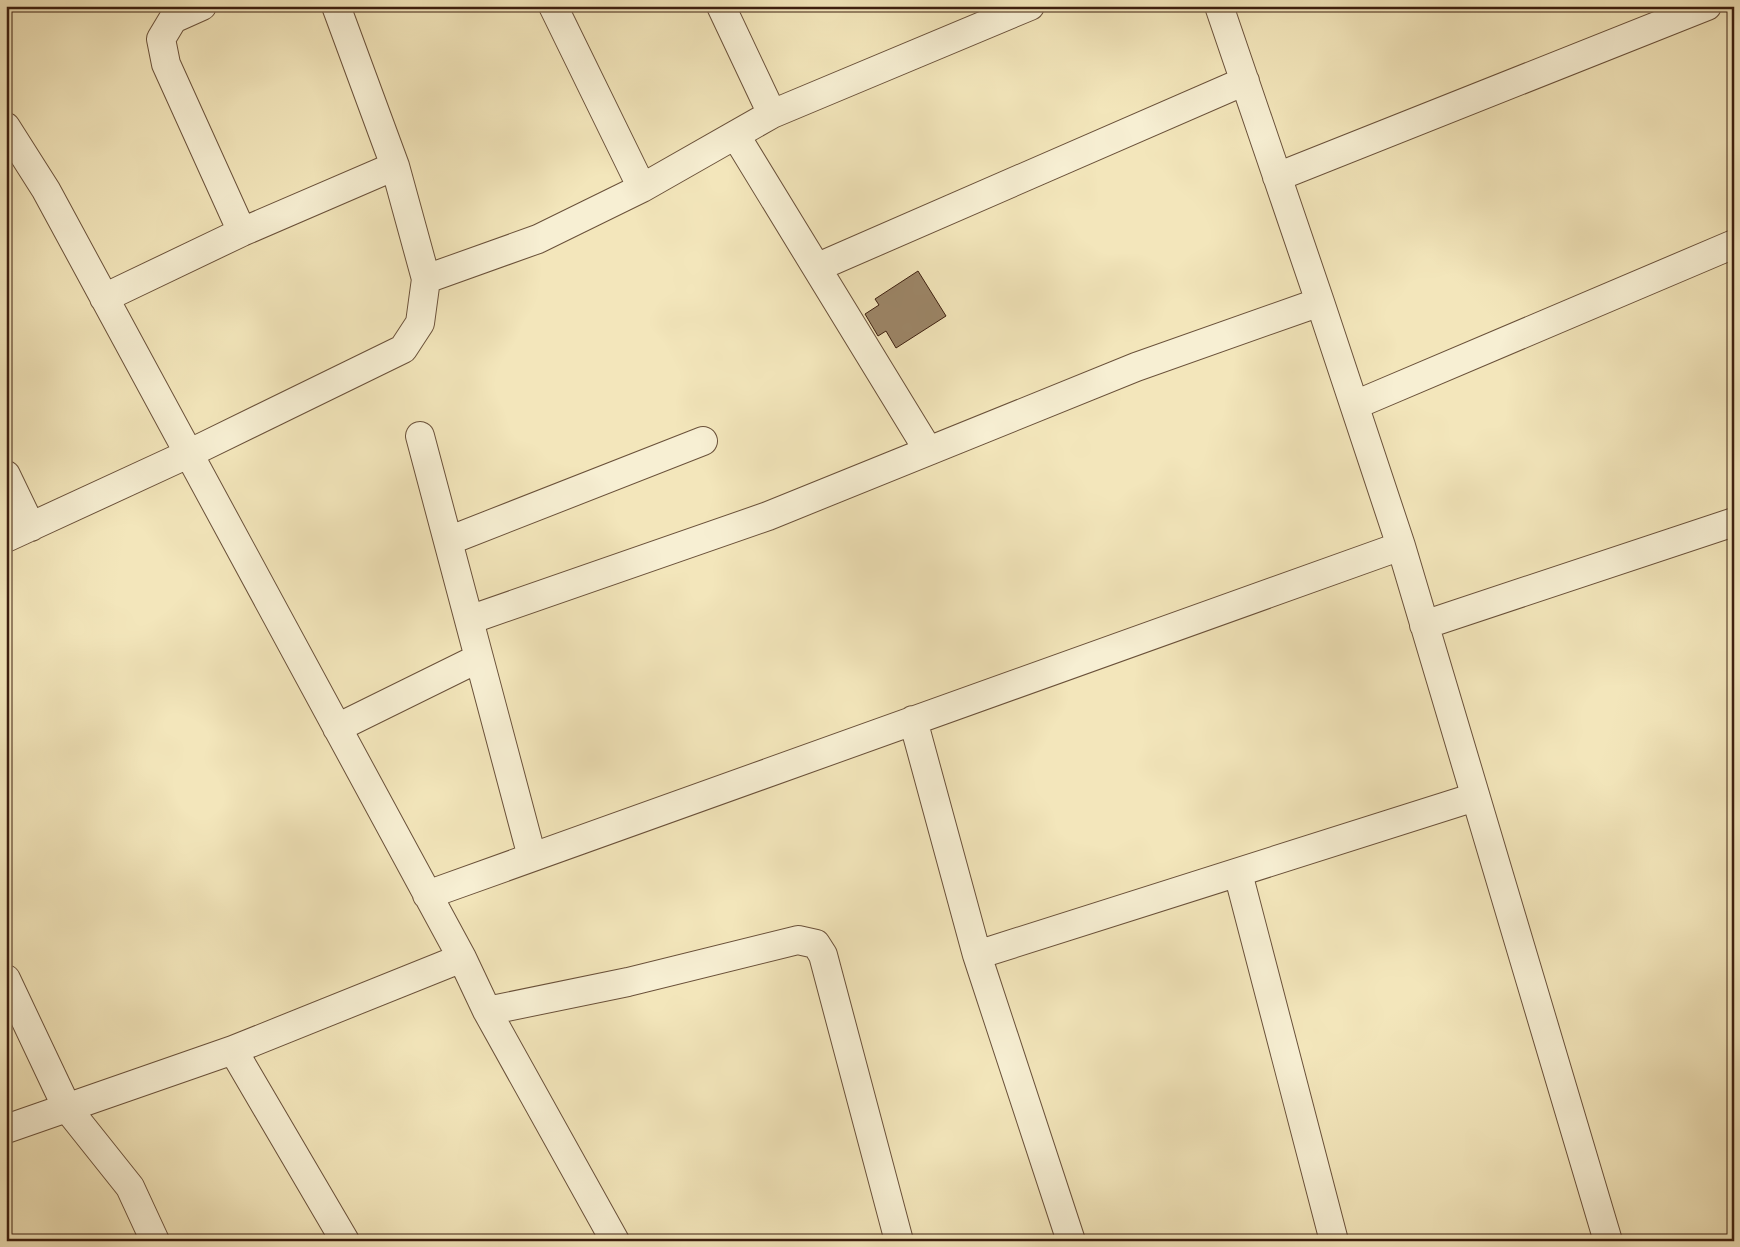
<svg xmlns="http://www.w3.org/2000/svg" width="1740" height="1247" font-family="'IM FELL Great Primer',serif">
	<style>
		.building { fill: #9c8668; stroke: #3d1f0f }
		.lines { fill: none; stroke-linecap: round; stroke-linejoin: round }
		.minor-casing { stroke: #6a513a; stroke-width: 30 }
		.minor { stroke: #f7efd3; stroke-width: 28 }
	</style>
	<rect width="100%" height="100%" fill="#f3e6bb"/>
	<filter id="stains"><feTurbulence type="fractalNoise" baseFrequency=".004" numOctaves="4"/><feColorMatrix values="0 0 0 0 .2 0 0 0 0 .09 0 0 0 0 .02 0 0 0 .5 -.17"/></filter>
	<radialGradient id="worn" r=".72"><stop offset=".6" stop-color="#630" stop-opacity="0"/><stop offset="1" stop-color="#630" stop-opacity=".3"/></radialGradient>
	<path class="building" d="M918 271 946 316 896 348 886 331 878 336 865 314 879 305 875 299Z"/>
	<g class="lines">
		<g class="minor-casing">
			<path id="minor" d="M202 6 173 19 161 39 166 64 242 232
				M553 6 642 188
				M721 6 772 114
				M1219 6 1320 302 1401 546 1608 1241
				M6 127 46 190 462 958 487 1011 615 1241
				M736 136 928 450
				M1277 177 1707 6
				M818 267 1245 81
				M426 279 538 239 642 188 772 114 1030 6
				M104 298 242 232 395 166
				M1355 405 1734 244
				M420 436 532 857
				M6 475 31 527
				M6 538 188 454 403 349 420 323 426 279 395 166 336 6
				M448 541 703 441
				M469 620 768 516 1136 367 1320 302
				M1424 625 1734 522
				M913 720 977 955 1071 1241
				M337 728 479 658
				M1238 873 1334 1241
				M427 895 1401 546
				M977 955 1475 797
				M6 979 67 1108 130 1187 155 1241
				M487 1011 628 982 798 940 816 944 823 955 899 1241
				M233 1050 345 1241
				M6 1129 233 1050 462 958"/>
		</g>
		<use href="#minor" class="minor"/>
	</g>
	<rect width="1740" height="1247" fill="none" stroke="#f3e6bb" stroke-width="25"/>
	<rect x="8" y="8" width="1725" height="1232" fill="none" stroke="#3d1f0f" stroke-width="2.5"/>
	<rect x="12" y="12" width="1715" height="1222" fill="none" stroke="#3d1f0f"/>
	<rect width="100%" height="100%" filter="url(#stains)"/>
	<rect width="100%" height="100%" fill="url(#worn)"/>
</svg>
